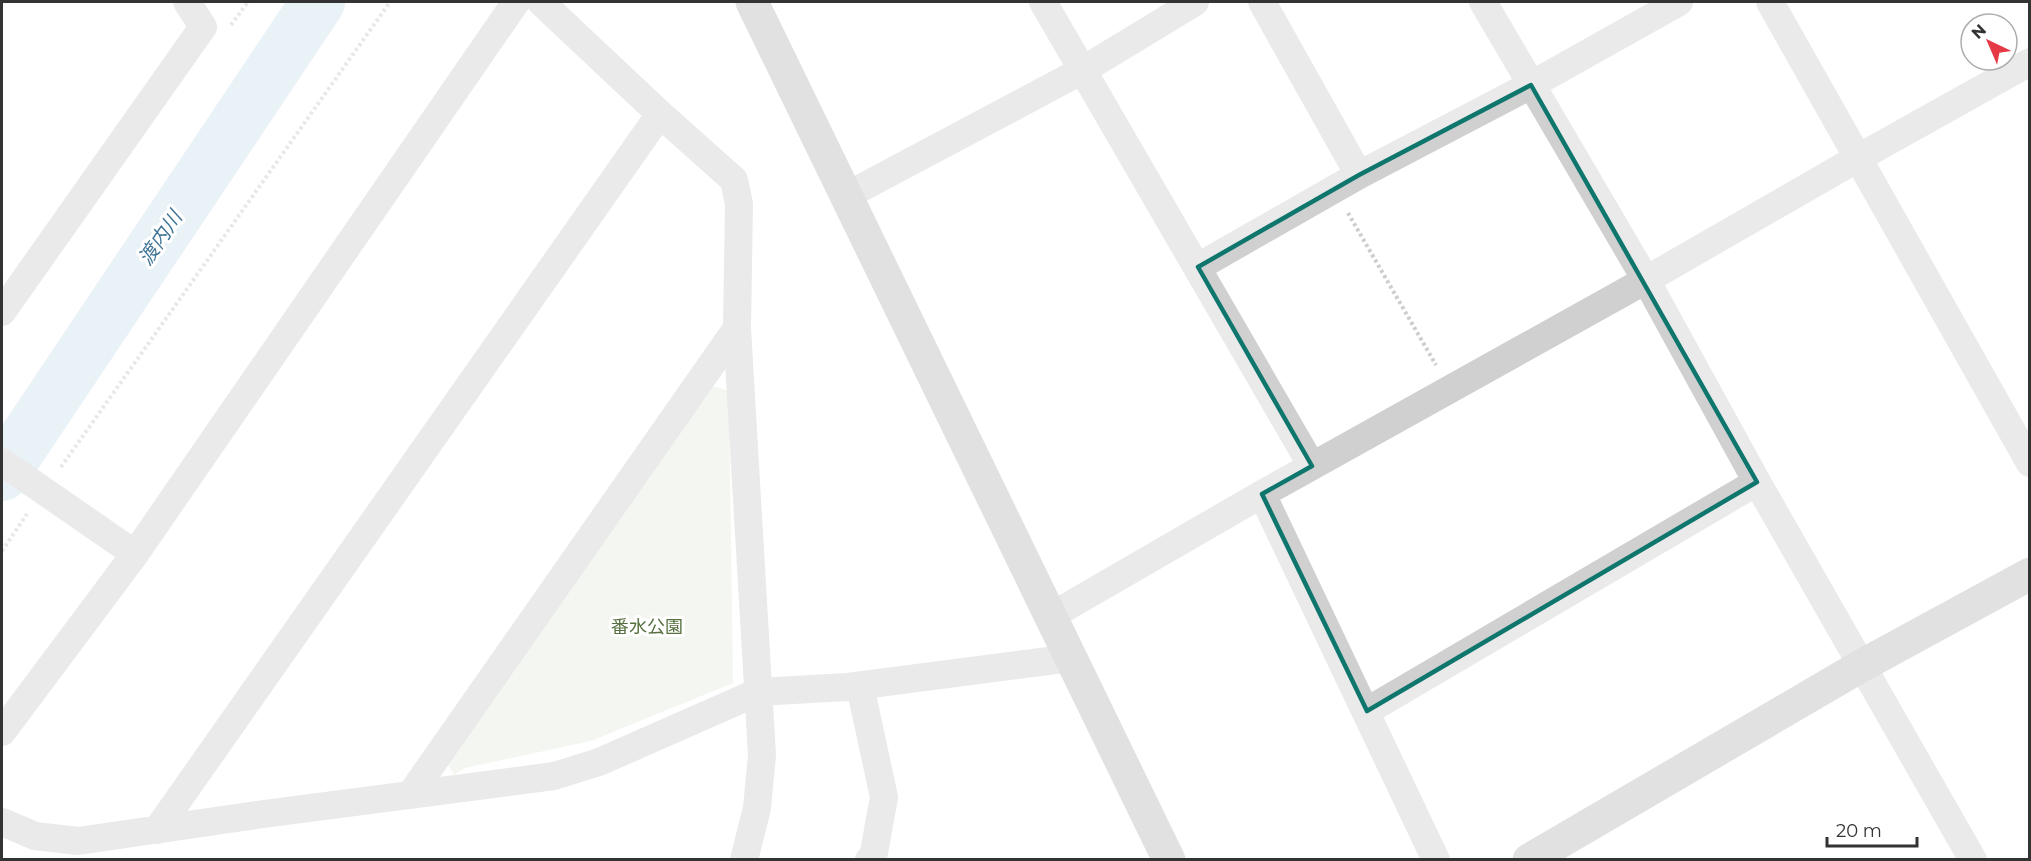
<svg xmlns="http://www.w3.org/2000/svg" width="2031" height="861" font-family="Montserrat,'Noto Sans JP',sans-serif">
	<style>
		.park { fill: #e6ecdf }
		.lines { fill: none; stroke-linecap: round; stroke-linejoin: round }
		.river { stroke: #cfe2ee; stroke-width: 54 }
		.path { stroke: #cdcdcd; stroke-width: 4; stroke-dasharray: 3 3; stroke-linecap: butt }
		.street { stroke: #d0d0d0; stroke-width: 28 }
		.secondary { stroke: #bdbdbd; stroke-width: 33 }
		.marked { fill: none; stroke: #0f766e; stroke-width: 4.5; stroke-linejoin: round }
		.labels { text-anchor: middle; stroke-width: 6; stroke-linejoin: round; paint-order: stroke }
		.park-label { font-size: 18px; fill: #56703f; stroke: #fff }
		.water-label { font-size: 20px; font-style: italic; fill: #3f7597; stroke: #fff }
	</style>
	<rect width="100%" height="100%" fill="#fff"/>
	<path class="park" d="M713 386 729 391 733 683 591 741 465 768 454 775 447 763Z"/>
	<g class="lines">
		<path class="river" d="M2 474 318 2"/>
		<path class="path" d="M231 25 248 2
			M1348 213 1436 365
			M61 467 390 2
			M2 551 27 514"/>
		<path class="street" d="M541 2 660 114 734 180 739 204 737 328 762 755 757 808 744 860
			M1043 2 1312 466
			M1262 2 1359 175
			M1483 2 1646 280 1757 482 1973 860
			M1770 2 2030 463
			M846 196 1083 70 1195 2
			M1198 267 1359 175 1531 85 1679 2
			M2 312 203 27 187 2
			M2 462 135 554
			M1262 494 1436 860
			M1051 616 1262 494 1646 280 1858 158 2030 62
			M860 686 884 797 873 858 869 860
			M1367 711 1757 482
			M2 732 135 554 516 2
			M411 794 737 328
			M2 822 35 836 78 841 256 815 554 776 599 762 758 692 848 687 1071 658
			M157 830 660 114"/>
		<path class="secondary" d="M752 2 1169 860
			M1529 860 1861 666 2030 574"/>
	</g>
	<path d="M0 0H2031V861H0ZM1531 85 1757 482 1367 711 1262 494 1312 466 1198 267 1359 175Z" fill="#fff" fill-opacity=".55" fill-rule="evenodd"/>
	<path class="marked" d="M1531 85 1757 482 1367 711 1262 494 1312 466 1198 267 1359 175Z"/>
	<g class="labels">
		<g class="park-label">
			<text x="647" y="633">番水公園</text>
		</g>
		<g class="water-label">
			<text transform="translate(160 238) rotate(-56)" y="7">渡内川</text>
		</g>
	</g>
	<rect width="2031" height="861" fill="none" stroke="#333333" stroke-width="6"/>
	<g transform="translate(1989 42) rotate(316)"><circle r="28" fill="#ffffff" stroke="#adadad" stroke-width="1.5"/>
	<path d="M0-4.5L10 22L0 15L-10 22Z" fill="#e63946"/>
	<text y="-9" font-size="16" font-weight="bold" text-anchor="middle" fill="#333333">N</text>
	</g>
	<path d="M1827 837v9h90v-9" fill="none" stroke="#333333" stroke-width="3"/>
	<text x="1836" y="837" font-size="18" fill="#333333" stroke="#ffffff" stroke-width="4.5" paint-order="stroke">20 m</text>
</svg>
